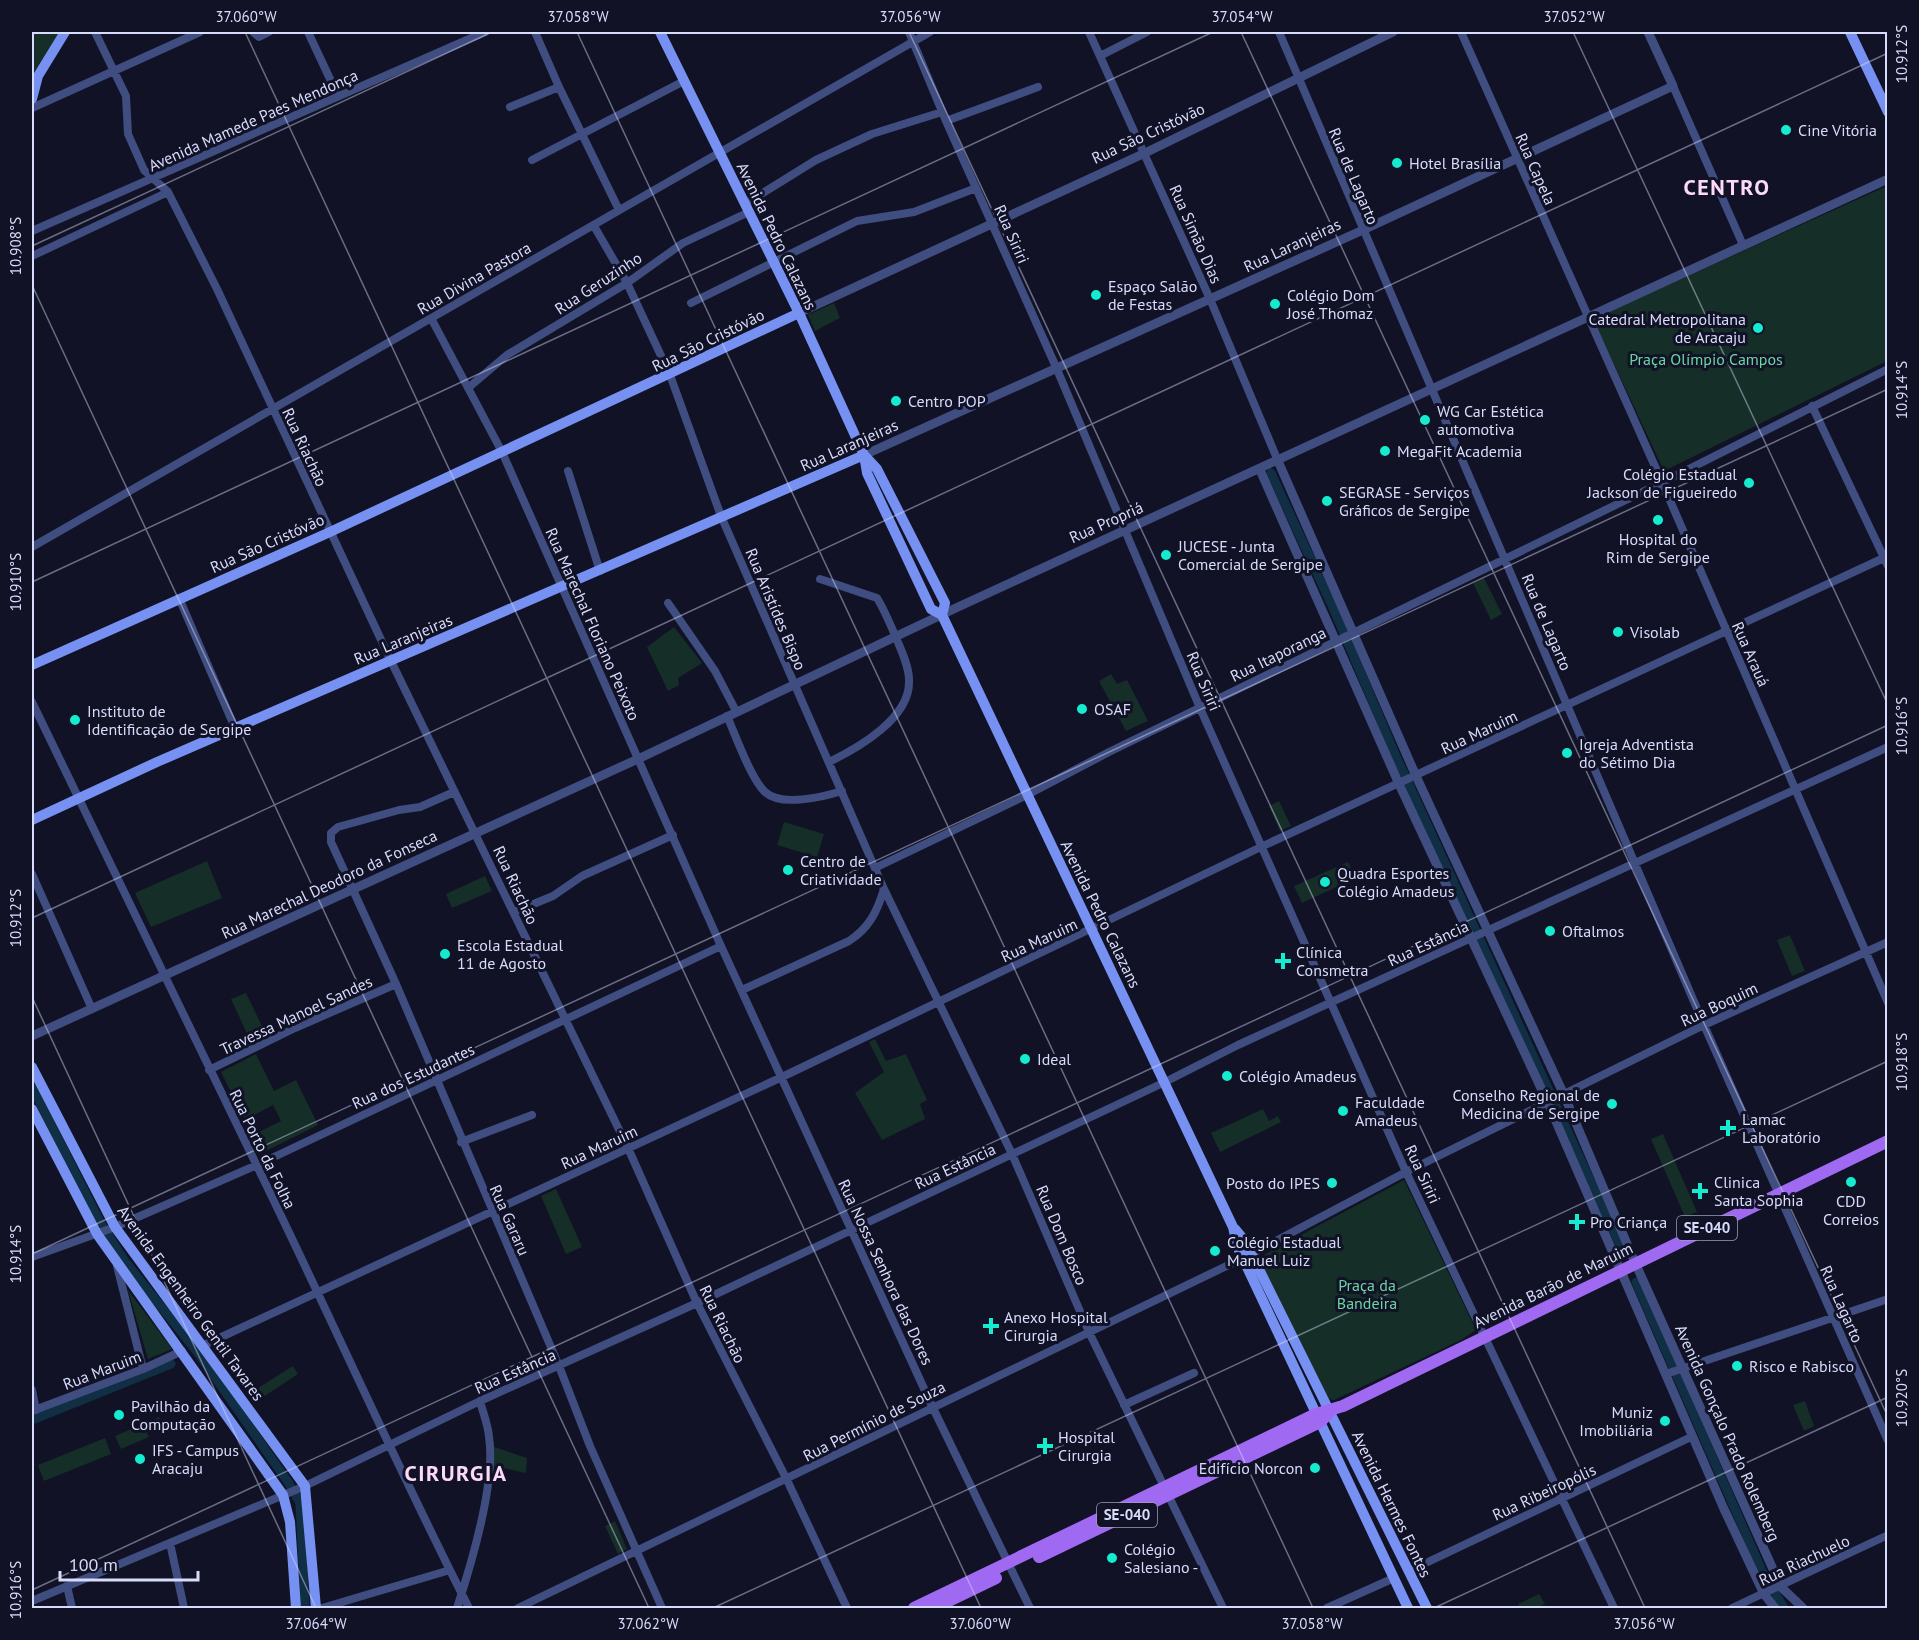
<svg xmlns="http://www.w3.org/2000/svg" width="1919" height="1640" font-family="'PT Sans',sans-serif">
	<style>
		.green { fill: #152e27 }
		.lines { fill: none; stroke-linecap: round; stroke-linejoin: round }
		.canal { stroke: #112f44; stroke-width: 9 }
		.minor { stroke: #404d80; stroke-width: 8 }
		.tertiary { stroke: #404d80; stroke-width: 9 }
		.secondary { stroke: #7791f3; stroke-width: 10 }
		.primary { stroke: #9f69f2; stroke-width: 12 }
		.ticks { fill: none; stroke: #d8dcfc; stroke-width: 1.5; stroke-opacity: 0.45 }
		.poi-dot { fill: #15ebce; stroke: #111225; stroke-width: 2 }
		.labels { text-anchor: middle; stroke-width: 6; stroke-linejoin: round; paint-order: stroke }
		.shield { fill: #111225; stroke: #9c9fbc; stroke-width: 1.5 }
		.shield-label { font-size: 15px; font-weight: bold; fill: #d8dcfc }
		.street-label { font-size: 16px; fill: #d8dcfc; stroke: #111225 }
		.poi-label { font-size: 16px; fill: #d8dcfc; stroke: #111225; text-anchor: start }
		.park-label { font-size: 16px; fill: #6ad6a2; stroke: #111225 }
		.district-label { font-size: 22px; font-weight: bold; letter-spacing: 1.5px; fill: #fcdaf7; stroke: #111225 }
		.neatline { fill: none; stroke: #d8dcfc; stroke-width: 2 }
		.ticks-label { font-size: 15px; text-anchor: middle; fill: #d8dcfc }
	</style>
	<rect width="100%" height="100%" fill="#111225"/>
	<path class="green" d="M32 32H62L32 75Z
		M1887 186V361L1664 471 1593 319Z
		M834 303 840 318 815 331 808 315Z
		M1484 578 1502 614 1491 620 1473 583Z
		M674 627 702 663 678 678 679 685 668 691 647 647Z
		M1111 674 1117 684 1127 680 1148 721 1126 731 1099 681Z
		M1279 801 1291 826 1280 831 1269 806Z
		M784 822 824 834 817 857 777 845Z
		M207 861 222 898 151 927 135 893Z
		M1348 862 1356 878 1302 903 1294 886Z
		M485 876 492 891 452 908 446 894Z
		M1790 935 1805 971 1792 976 1777 940Z
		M246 993 266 1034 250 1040 231 999Z
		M875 1039 886 1061 906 1054 927 1100 920 1104 925 1119 882 1140 855 1093 884 1072 869 1042Z
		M256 1054 274 1091 296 1080 318 1125 260 1154 251 1136 281 1121 273 1105 245 1120 221 1072Z
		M1263 1109 1269 1121 1278 1116 1281 1122 1220 1152 1211 1133Z
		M1663 1134 1697 1212 1685 1217 1651 1139Z
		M1404 1180 1476 1330 1461 1340 1334 1400 1329 1399 1258 1258Z
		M556 1189 582 1247 566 1254 541 1196Z
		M128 1290 172 1349 148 1359Z
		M293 1366 298 1374 254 1403 247 1395Z
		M1805 1401 1814 1426 1804 1431 1793 1405Z
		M159 1417 163 1426 147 1433 149 1437 121 1449 115 1436Z
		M105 1438 111 1454 44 1481 38 1465Z
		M494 1447 527 1458 526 1473 493 1466Z
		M615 1521 627 1549 618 1554 605 1526Z
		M1539 1594 1545 1604 1537 1608H1521L1518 1604Z"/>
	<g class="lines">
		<path class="canal" d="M1271 473 1334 610 1395 754 1622 1250
			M32 1087 100 1222 124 1260 198 1353 288 1482 300 1503 305 1608
			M1636 1282 1762 1571 1784 1608
			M32 1420 171 1364"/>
		<path class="minor" d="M95 32 126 96 128 134 144 170 168 192 217 289 391 661 628 1148 697 1303 787 1480 847 1608
			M253 32 259 37 269 32
			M308 32 338 96
			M535 32 559 87 619 210
			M909 32 946 121 1056 367 1200 708 1406 1172 1614 1608
			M1089 32 1210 299 1278 461
			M1279 32 1704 1025 1888 1441
			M1461 32 1662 482 1888 1003
			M1100 56 1147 32
			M1673 86 1743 245
			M510 107 559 87
			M32 108 200 32
			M946 121 1038 87
			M532 160 684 81
			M745 204 816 160 872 134 942 112
			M594 226 627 283 670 375 721 516 884 889 1012 1154 1089 1332 1223 1608
			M32 231 485 32
			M32 256 168 192
			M691 303 857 221 914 212 976 188
			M431 318 502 452 721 946 932 1406 1030 1608
			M468 388 507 355 627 283 683 243 749 212
			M1812 406 1888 566
			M568 471 600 571
			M32 547 930 32
			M820 579 877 598C885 611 891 626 897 640 902 652 909 667 909 680 911 718 858 748 829 762
			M179 598 235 728
			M668 603 715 671 736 711
			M32 702C108 856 182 1011 257 1166 329 1313 395 1463 469 1608
			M727 716C735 734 751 779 765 792 781 807 823 797 842 791
			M454 792 420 807 399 810 338 827 331 833V842L396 984 559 1366 590 1446 662 1608
			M875 868 1027 795 1109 752 1673 477 1888 369
			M32 874 92 1009
			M514 912 553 896 582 876 673 835
			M742 990 849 941C869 928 877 912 884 889
			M209 1070 295 1028 396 984
			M461 1142 532 1115
			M1251 1254 1406 1172 1704 1025 1888 942
			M32 1257 115 1227 257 1165 721 946
			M117 1266 143 1369
			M202 1346 782 1077 1263 846 1888 556
			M1666 1374 1888 1299
			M32 1390 36 1410
			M1124 1405 1194 1373
			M32 1411 143 1369 182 1351
			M170 1543 184 1608
			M1409 1571 1691 1437
			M67 1586 72 1608
			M32 1601 305 1486 480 1401 697 1303 1165 1082 1238 1045 1888 747
			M322 1608 450 1570
			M457 1608C471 1565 496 1481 489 1437 488 1424 483 1413 480 1401
			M518 1608 1243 1258
			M1327 1608 1394 1578
			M1732 1608 1888 1535"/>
		<path class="tertiary" d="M799 313 1145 153 1393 32
			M864 455 1363 230 1673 86 1648 32
			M1278 461 1416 776 1564 1095 1633 1258 1781 1587 1803 1608
			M1260 470 1399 784 1548 1103 1724 1509 1764 1594 1775 1608
			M32 1036 638 759 958 607 1888 179"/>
		<path class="secondary" d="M660 32 799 313 864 455 877 469 945 603 942 615
			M1850 32 1888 112
			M32 99 38 76 65 32
			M864 455 867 473 931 609 942 615 1233 1227 1237 1246 1408 1608
			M32 665 330 532 799 313
			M32 820 157 762 864 455
			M32 1067 115 1227 305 1486 316 1608
			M32 1109 97 1234 283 1495 290 1522 296 1608
			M1235 1229 1245 1241 1427 1608"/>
		<path class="primary" d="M1039 1557 1320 1422 1330 1412
			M914 1608 1316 1414 1343 1406 1888 1141
			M934 1608 996 1578"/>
	</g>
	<path class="ticks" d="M245 32 981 1608M577 32 1313 1608M909 32 1645 1608M1241 32 1888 1417M1573 32 1888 705M32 246 492 32M32 285 649 1608M32 582 1213 32M32 918 1888 53M32 997 316 1608M32 1254 1888 389M32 1590 1888 725M713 1608 1888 1061M1434 1608 1888 1397"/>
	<g class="poi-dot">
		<circle cx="1786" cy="130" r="6"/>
		<circle cx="1397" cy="163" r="6"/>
		<circle cx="1096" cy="295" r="6"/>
		<circle cx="1275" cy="304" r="6"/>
		<circle cx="1758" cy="328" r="6"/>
		<circle cx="896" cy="401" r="6"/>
		<circle cx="1425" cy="420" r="6"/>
		<circle cx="1385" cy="451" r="6"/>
		<circle cx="1749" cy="483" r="6"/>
		<circle cx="1327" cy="501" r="6"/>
		<circle cx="1658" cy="520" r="6"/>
		<circle cx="1166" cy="555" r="6"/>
		<circle cx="1618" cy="632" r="6"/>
		<circle cx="1082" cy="709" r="6"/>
		<circle cx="75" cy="720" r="6"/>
		<circle cx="1567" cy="753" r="6"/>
		<circle cx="788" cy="870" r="6"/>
		<circle cx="1325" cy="882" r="6"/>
		<circle cx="1550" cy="931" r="6"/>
		<circle cx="445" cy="954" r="6"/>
		<path d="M1280 952h6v6h6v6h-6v6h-6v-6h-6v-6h6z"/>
		<circle cx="1025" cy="1059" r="6"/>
		<circle cx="1227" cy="1076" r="6"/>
		<circle cx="1612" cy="1104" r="6"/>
		<circle cx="1343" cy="1111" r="6"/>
		<path d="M1725 1119h6v6h6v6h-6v6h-6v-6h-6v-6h6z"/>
		<circle cx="1851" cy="1182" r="6"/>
		<circle cx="1332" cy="1183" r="6"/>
		<path d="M1697 1182h6v6h6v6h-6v6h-6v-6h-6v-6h6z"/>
		<path d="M1574 1213h6v6h6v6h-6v6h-6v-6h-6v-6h6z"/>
		<circle cx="1215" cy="1251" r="6"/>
		<path d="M988 1317h6v6h6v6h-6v6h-6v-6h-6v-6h6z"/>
		<circle cx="1737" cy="1366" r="6"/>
		<circle cx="119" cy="1415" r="6"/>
		<circle cx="1665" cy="1421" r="6"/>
		<path d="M1042 1437h6v6h6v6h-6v6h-6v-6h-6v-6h6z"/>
		<circle cx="140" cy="1459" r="6"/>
		<circle cx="1315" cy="1468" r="6"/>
		<circle cx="1112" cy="1558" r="6"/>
	</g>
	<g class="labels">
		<g class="shield">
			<rect x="1677" y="1216" width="60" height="24" rx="4.5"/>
			<rect x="1097" y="1503" width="60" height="24" rx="4.5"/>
		</g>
		<g class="shield-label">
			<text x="1707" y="1233">SE-040</text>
			<text x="1127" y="1520">SE-040</text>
		</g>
		<g class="street-label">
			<text transform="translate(253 120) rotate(-24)" y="6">Avenida Mamede Paes Mendonça</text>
			<text transform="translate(1148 133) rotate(-25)" y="6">Rua São Cristóvão</text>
			<text transform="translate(1536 169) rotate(66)" y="6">Rua Capela</text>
			<text transform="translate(1354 176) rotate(67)" y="6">Rua de Lagarto</text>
			<text transform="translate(1012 234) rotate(66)" y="6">Rua Siriri</text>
			<text transform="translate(1196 234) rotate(66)" y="6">Rua Simão Dias</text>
			<text transform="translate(777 236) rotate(64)" y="6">Avenida Pedro Calazans</text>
			<text transform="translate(1292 245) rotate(-25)" y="6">Rua Laranjeiras</text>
			<text transform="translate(474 278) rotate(-30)" y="6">Rua Divina Pastora</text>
			<text transform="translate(598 283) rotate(-33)" y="6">Rua Geruzinho</text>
			<text transform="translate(708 340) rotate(-26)" y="6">Rua São Cristóvão</text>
			<text transform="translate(849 445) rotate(-24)" y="6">Rua Laranjeiras</text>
			<text transform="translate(305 447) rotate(65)" y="6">Rua Riachão</text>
			<text transform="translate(1106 522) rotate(-24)" y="6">Rua Propriá</text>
			<text transform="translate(267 543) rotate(-24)" y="6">Rua São Cristóvão</text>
			<text transform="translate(776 609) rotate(67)" y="6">Rua Aristídes Bispo</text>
			<text transform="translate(1547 622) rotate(67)" y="6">Rua de Lagarto</text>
			<text transform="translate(593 624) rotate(66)" y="6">Rua Marechal Floriano Peixoto</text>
			<text transform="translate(403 639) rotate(-23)" y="6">Rua Laranjeiras</text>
			<text transform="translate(1278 654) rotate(-26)" y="6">Rua Itaporanga</text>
			<text transform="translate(1751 654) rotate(66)" y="6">Rua Arauá</text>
			<text transform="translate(1204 681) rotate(67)" y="6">Rua Siriri</text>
			<text transform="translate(1479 732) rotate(-25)" y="6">Rua Maruim</text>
			<text transform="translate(329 884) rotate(-25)" y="6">Rua Marechal Deodoro da Fonseca</text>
			<text transform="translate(516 885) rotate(65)" y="6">Rua Riachão</text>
			<text transform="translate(1101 914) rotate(64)" y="6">Avenida Pedro Calazans</text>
			<text transform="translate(1039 940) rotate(-25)" y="6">Rua Maruim</text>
			<text transform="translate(1428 943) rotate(-25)" y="6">Rua Estância</text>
			<text transform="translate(1719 1004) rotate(-25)" y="6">Rua Boquim</text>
			<text transform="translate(296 1015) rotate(-25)" y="6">Travessa Manoel Sandes</text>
			<text transform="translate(413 1076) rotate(-25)" y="6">Rua dos Estudantes</text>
			<text transform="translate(599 1147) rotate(-25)" y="6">Rua Maruim</text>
			<text transform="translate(263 1149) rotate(64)" y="6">Rua Porto da Folha</text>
			<text transform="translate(955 1166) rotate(-25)" y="6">Rua Estância</text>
			<text transform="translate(1423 1174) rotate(65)" y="6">Rua Siriri</text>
			<text transform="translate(510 1220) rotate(66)" y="6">Rua Gararu</text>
			<text transform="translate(1062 1235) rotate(67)" y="6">Rua Dom Bosco</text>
			<text transform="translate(886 1272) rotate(65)" y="6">Rua Nossa Senhora das Dores</text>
			<text transform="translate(1553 1285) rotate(-26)" y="6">Avenida Barão de Maruim</text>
			<text transform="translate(191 1303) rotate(54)" y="6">Avenida Engenheiro Gentil Tavares</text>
			<text transform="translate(1842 1304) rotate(66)" y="6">Rua Lagarto</text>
			<text transform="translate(723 1324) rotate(64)" y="6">Rua Riachão</text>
			<text transform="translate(102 1370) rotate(-21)" y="6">Rua Maruim</text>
			<text transform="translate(515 1371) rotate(-24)" y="6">Rua Estância</text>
			<text transform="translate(874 1421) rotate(-27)" y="6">Rua Permínio de Souza</text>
			<text transform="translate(1728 1433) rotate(66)" y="6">Avenida Gonçalo Prado Rolemberg</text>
			<text transform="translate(1544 1492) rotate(-25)" y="6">Rua Ribeiropólis</text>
			<text transform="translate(1392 1504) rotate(64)" y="6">Avenida Hermes Fontes</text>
			<text transform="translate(1804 1560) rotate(-25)" y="6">Rua Riachuelo</text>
		</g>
		<g class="poi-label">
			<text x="1798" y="136">Cine Vitória</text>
			<text x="1409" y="169">Hotel Brasília</text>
			<text x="1108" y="292">Espaço Salão<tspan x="1108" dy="18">de Festas</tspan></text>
			<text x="1287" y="301">Colégio Dom<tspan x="1287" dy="18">José Thomaz</tspan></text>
			<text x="1746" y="325" text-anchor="end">Catedral Metropolitana<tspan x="1746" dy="18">de Aracaju</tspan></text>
			<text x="908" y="407">Centro POP</text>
			<text x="1437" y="417">WG Car Estética<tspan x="1437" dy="18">automotiva</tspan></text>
			<text x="1397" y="457">MegaFit Academia</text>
			<text x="1737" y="480" text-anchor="end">Colégio Estadual<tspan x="1737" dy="18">Jackson de Figueiredo</tspan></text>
			<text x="1339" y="498">SEGRASE - Serviços<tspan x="1339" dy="18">Gráficos de Sergipe</tspan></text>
			<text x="1658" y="545" text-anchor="middle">Hospital do<tspan x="1658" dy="18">Rim de Sergipe</tspan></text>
			<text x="1178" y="552">JUCESE - Junta<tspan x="1178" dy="18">Comercial de Sergipe</tspan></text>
			<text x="1630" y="638">Visolab</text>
			<text x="1094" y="715">OSAF</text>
			<text x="87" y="717">Instituto de<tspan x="87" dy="18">Identificação de Sergipe</tspan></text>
			<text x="1579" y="750">Igreja Adventista<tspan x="1579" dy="18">do Sétimo Dia</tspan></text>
			<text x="800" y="867">Centro de<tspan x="800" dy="18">Criatividade</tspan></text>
			<text x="1337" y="879">Quadra Esportes<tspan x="1337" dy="18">Colégio Amadeus</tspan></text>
			<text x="1562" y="937">Oftalmos</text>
			<text x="457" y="951">Escola Estadual<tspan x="457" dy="18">11 de Agosto</tspan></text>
			<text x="1296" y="958">Clínica<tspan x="1296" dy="18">Consmetra</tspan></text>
			<text x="1037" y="1065">Ideal</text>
			<text x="1239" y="1082">Colégio Amadeus</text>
			<text x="1600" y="1101" text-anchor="end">Conselho Regional de<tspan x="1600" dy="18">Medicina de Sergipe</tspan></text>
			<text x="1355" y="1108">Faculdade<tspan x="1355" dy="18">Amadeus</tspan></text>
			<text x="1742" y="1125">Lamac<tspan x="1742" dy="18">Laboratório</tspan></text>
			<text x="1714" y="1188">Clinica<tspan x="1714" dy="18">Santa Sophia</tspan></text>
			<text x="1320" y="1189" text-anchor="end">Posto do IPES</text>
			<text x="1851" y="1207" text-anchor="middle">CDD<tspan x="1851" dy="18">Correios</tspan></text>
			<text x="1590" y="1228">Pro Criança</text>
			<text x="1227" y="1248">Colégio Estadual<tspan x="1227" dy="18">Manuel Luiz</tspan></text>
			<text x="1004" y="1323">Anexo Hospital<tspan x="1004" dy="18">Cirurgia</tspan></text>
			<text x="1749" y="1372">Risco e Rabisco</text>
			<text x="131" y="1412">Pavilhão da<tspan x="131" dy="18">Computação</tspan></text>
			<text x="1653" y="1418" text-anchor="end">Muniz<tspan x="1653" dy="18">Imobiliária</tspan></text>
			<text x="1058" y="1443">Hospital<tspan x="1058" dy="18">Cirurgia</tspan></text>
			<text x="152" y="1456">IFS - Campus<tspan x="152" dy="18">Aracaju</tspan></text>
			<text x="1303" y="1474" text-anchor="end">Edifício Norcon</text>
			<text x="1124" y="1555">Colégio<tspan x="1124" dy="18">Salesiano -</tspan></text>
		</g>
		<g class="park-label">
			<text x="1706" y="365">Praça Olímpio Campos</text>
			<text x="1367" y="1291">Praça da<tspan x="1367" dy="18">Bandeira</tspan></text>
		</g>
		<g class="district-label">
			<text x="1727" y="195">CENTRO</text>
			<text x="456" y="1481">CIRURGIA</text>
		</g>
	</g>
	<rect width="1919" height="1640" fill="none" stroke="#111225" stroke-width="66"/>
	<path d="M60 1571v9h138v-9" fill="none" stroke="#d8dcfc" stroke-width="3"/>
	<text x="69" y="1571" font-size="18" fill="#d8dcfc" stroke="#111225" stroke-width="4.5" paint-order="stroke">100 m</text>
	<rect x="33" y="33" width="1853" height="1574" class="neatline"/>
	<g class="ticks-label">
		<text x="246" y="22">37.060°W</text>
		<text x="578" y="22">37.058°W</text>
		<text x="910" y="22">37.056°W</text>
		<text x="1242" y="22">37.054°W</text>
		<text x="1574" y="22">37.052°W</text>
		<text transform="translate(1902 54) rotate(-90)" y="5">10.912°S</text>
		<text transform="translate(16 246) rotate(-90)" y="5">10.908°S</text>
		<text transform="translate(1902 390) rotate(-90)" y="5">10.914°S</text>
		<text transform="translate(16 582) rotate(-90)" y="5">10.910°S</text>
		<text transform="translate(1902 726) rotate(-90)" y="5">10.916°S</text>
		<text transform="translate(16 918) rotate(-90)" y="5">10.912°S</text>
		<text transform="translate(1902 1062) rotate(-90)" y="5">10.918°S</text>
		<text transform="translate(16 1254) rotate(-90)" y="5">10.914°S</text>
		<text transform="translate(1902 1398) rotate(-90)" y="5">10.920°S</text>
		<text transform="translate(16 1590) rotate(-90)" y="5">10.916°S</text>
		<text x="316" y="1629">37.064°W</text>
		<text x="648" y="1629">37.062°W</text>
		<text x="980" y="1629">37.060°W</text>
		<text x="1312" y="1629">37.058°W</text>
		<text x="1644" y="1629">37.056°W</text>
	</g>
</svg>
